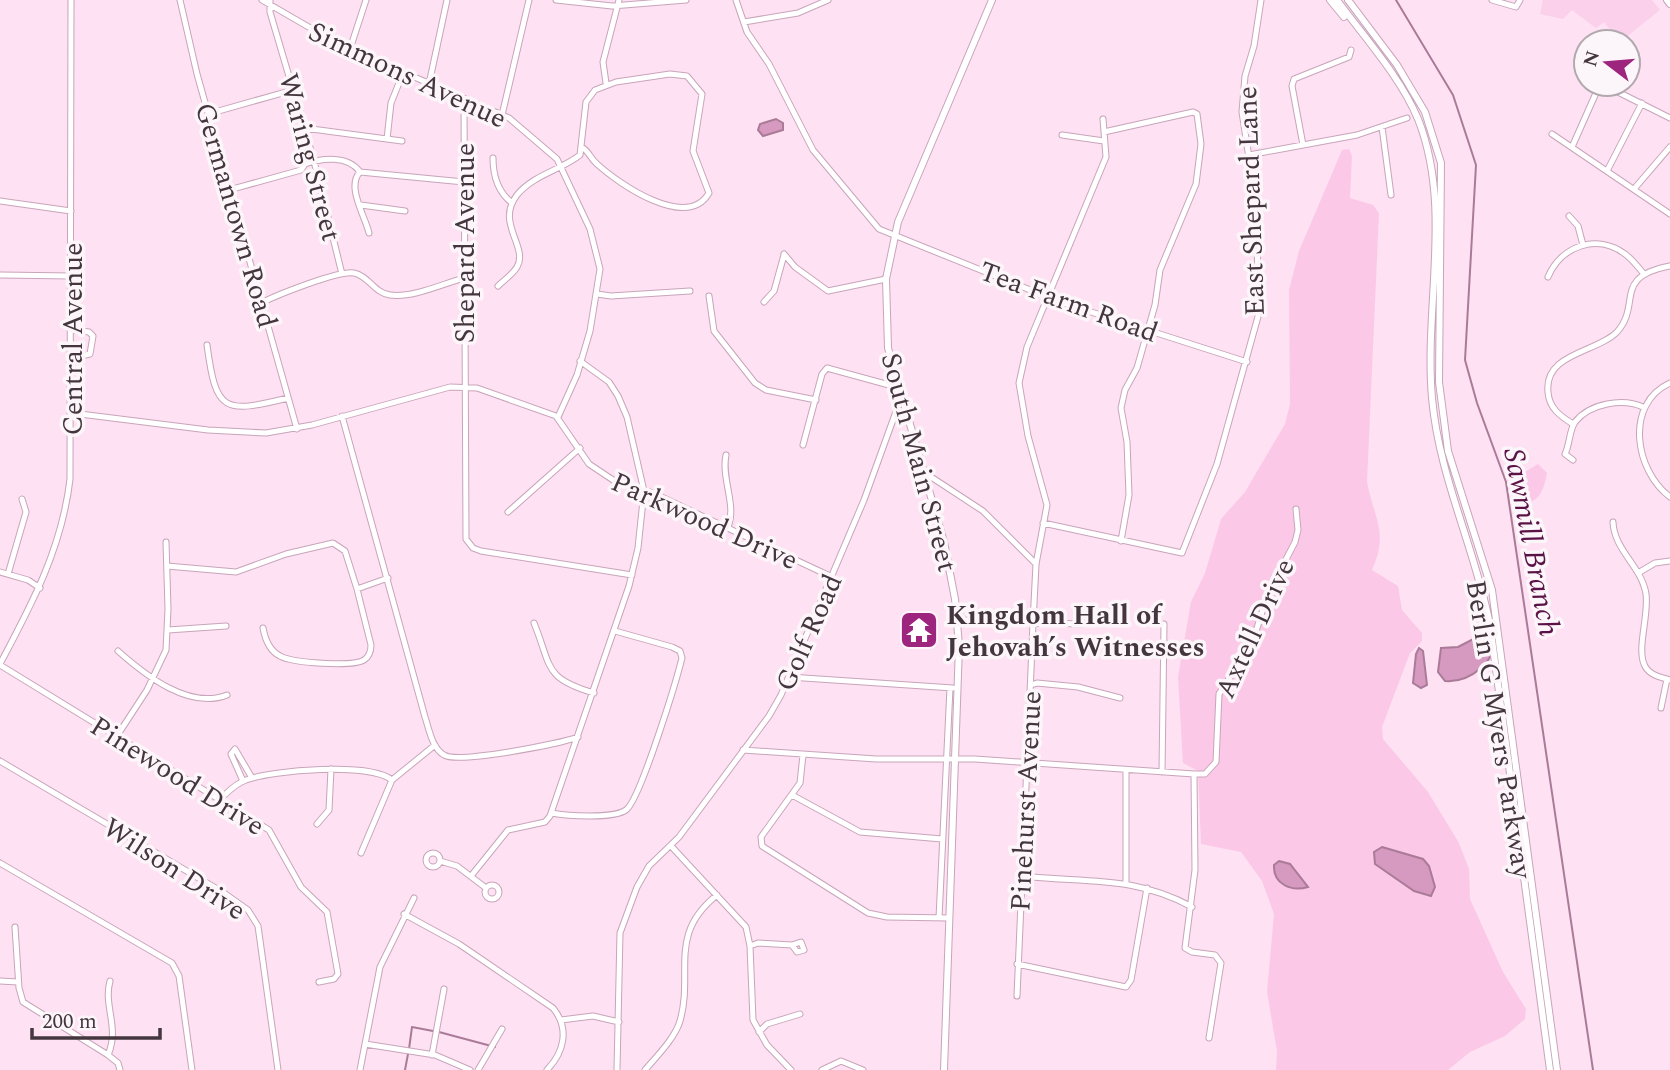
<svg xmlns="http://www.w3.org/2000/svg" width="1670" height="1070" font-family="Spectral,serif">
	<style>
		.built { fill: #fbd0ea }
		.green { fill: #fbc9e7 }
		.water { fill: #d699bf; stroke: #aa7b98; stroke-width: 2 }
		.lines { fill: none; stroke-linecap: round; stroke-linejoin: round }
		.stream { stroke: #aa7b98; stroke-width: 2 }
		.minor-casing { stroke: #c8a5ba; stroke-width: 7 }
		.major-casing { stroke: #c8a5ba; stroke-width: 8 }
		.minor { stroke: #fff; stroke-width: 5 }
		.major { stroke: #fff; stroke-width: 6 }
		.labels { text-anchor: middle; stroke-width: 7; stroke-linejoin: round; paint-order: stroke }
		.street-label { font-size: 28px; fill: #44363e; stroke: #fcf5f9 }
		.poi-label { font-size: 28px; font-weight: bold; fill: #44363e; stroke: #fcf5f9; text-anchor: start }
		.water-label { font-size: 30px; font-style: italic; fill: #5b1347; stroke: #fcf5f9 }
	</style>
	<rect width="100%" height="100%" fill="#fee1f2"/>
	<path class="built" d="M1543 0H1652L1660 10 1620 42 1604 22 1596 28 1572 10 1563 19 1540 14Z"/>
	<path class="green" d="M1349 149 1352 156 1350 198 1373 205 1379 213 1367 482C1374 518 1389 533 1372 570L1398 586 1402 610 1422 633V641L1410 653 1382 727 1383 739 1428 792 1459 843 1469 869 1470 899 1503 972 1526 1009 1525 1019 1505 1036 1470 1052 1448 1070H1276L1277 1051 1267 992 1274 914 1262 881 1241 852 1201 844 1198 771 1183 763 1178 677 1191 602 1205 573 1221 519 1245 492 1285 424 1290 404 1289 290 1299 251 1342 150Z
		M1538 464 1547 473C1544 488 1541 501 1524 504L1520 475Z"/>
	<path class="water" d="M776 119 783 123V130L763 136 758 130 760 124Z
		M1489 631 1496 636C1496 662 1470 683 1445 681L1438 672 1441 648 1458 647Z
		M1419 648 1423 651 1427 685 1421 688 1413 683 1416 654Z
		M1382 847 1423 859 1429 866 1435 887 1431 896 1414 891 1375 864 1374 852Z
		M1279 861 1290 864 1308 887C1291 892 1273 884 1274 865Z"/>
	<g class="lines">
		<path class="stream" d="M1396 0 1453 95 1476 165 1465 360 1477 403 1506 482 1593 1070
			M439 1032 495 1047
			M409 1049 412 1027 433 1031
			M405 1070 408 1054"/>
		<g class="minor-casing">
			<path id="minor" d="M180 0 197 74 297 429
				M262 0 338 44 509 118 557 159 590 229 600 269 590 331 577 375 558 417
				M270 0V12L314 161 342 274
				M556 0 612 6 686 0
				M736 0 747 32 769 64 813 150 879 229 1060 302 1247 362
				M1492 0 1516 7 1520 0
				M744 22 798 13 828 0
				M350 49 366 0
				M1583 75 1586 77
				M606 83 603 62 619 0
				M429 84 447 0
				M1602 84 1670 118
				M464 100 466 539 473 548 481 551 632 575
				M208 114 293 90
				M502 115 529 0
				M1382 127 1391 195
				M304 128 402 141
				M1104 132 1193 112 1197 114 1201 144 1196 184 1160 270 1155 305 1137 368 1125 390 1121 408 1127 442 1129 495 1121 541
				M1552 134 1670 214
				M1062 135 1104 141
				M387 139 391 103 403 73
				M1303 145 1292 86 1294 79 1349 57 1351 50
				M1572 147 1600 84
				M1249 155 1357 135 1407 118
				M493 158C493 175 498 192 512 203
				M1607 171 1642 103
				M360 172C346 186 365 216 369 233
				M1634 189 1670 147
				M229 190 301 170 305 164C322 158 348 155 360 172L464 182
				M0 201 71 211
				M361 205 405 211
				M1569 216 1578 226 1583 245
				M784 254 795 267 828 291 886 279
				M0 275 72 276
				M1548 277C1561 246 1597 233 1625 254 1632 259 1638 267 1644 274
				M498 286C504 280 513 274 517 267 529 247 495 223 517 195 533 175 561 170 580 155L586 102 595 90 616 82 670 74 687 76 702 94 693 151 709 193C687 231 619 184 597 164 591 159 589 152 583 148
				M597 294 611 296 690 291
				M709 296 714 331 755 383 766 390 816 400
				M764 302 774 291 784 255
				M261 303C277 295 339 270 354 273 369 276 374 293 390 295 413 298 442 284 464 278
				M72 330 89 332 93 336 90 354 72 358
				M207 345C216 412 223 414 288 398
				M1670 383C1624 404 1635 471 1670 497
				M72 413 208 430 266 433 312 425 450 387 477 388 556 416 589 464 613 480 653 493 832 577
				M342 416 425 717C429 729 432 748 444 755 458 764 559 744 578 737
				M1573 424C1560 416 1549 408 1548 392 1544 353 1596 353 1617 332 1642 304 1612 277 1670 266
				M803 445 822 374 827 368 900 388
				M726 455C721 479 737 505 728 527
				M1573 460 1565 454C1570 444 1569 431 1575 422 1590 403 1623 398 1643 407
				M925 473 983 511 1036 564
				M508 512 580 448
				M1613 522C1614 550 1642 567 1646 594 1649 615 1637 647 1644 664 1648 675 1660 677 1670 680
				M1043 523 1182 553 1217 464 1259 313 1256 204 1242 112 1245 76 1254 46 1261 0
				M167 566 236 572 286 554 333 543 345 551 357 589
				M0 572 28 580 40 588
				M1638 573 1655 563 1670 561
				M8 574 26 512 22 499
				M957 620 1080 624 1114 621
				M534 623C552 667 543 678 594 693
				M263 628C265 639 270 651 280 656 292 663 353 667 364 660 370 656 371 651 371 645L357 589 388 578
				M168 630 226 626
				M118 651C145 675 189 710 227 695
				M0 664C32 604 62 548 70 479L71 0
				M0 665 269 830 301 887 327 912 338 974 334 979 319 982
				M789 677 953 688
				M1031 685 1037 683 1078 687 1120 698
				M1661 708 1667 679
				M117 736 147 690 166 650 168 609 166 542
				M743 750 876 759H975L1194 774 1195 870 1185 948 1192 952 1215 955 1221 963 1209 1038
				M803 755 800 783 761 837 762 846 868 913 887 917 949 918
				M0 761 224 893 248 910 258 926 278 1070
				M1162 772 1164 624
				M1194 774H1205L1216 762 1219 694 1252 644 1267 596 1295 542 1298 530 1296 509
				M243 781 231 754 235 749 252 778
				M792 795 860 832 942 839
				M220 799C228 792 236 783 246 780 273 770 370 762 392 780
				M551 813C567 816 613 819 626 810 640 800 676 682 682 658L680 651 672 647 615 631
				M317 824 329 810 331 769
				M671 846 746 927 750 946 753 1020 767 1045 791 1070
				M361 853 392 780 435 745
				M426 860a7 7 0 1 1 14 0a7 7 0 1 1-14 0Z
				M440 861 457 866 486 888
				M0 863 172 963 179 976 192 1070
				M471 876 508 830 545 822 550 816 629 586 638 548 644 491 627 417 618 396 609 382 580 361
				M1022 876C1084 883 1134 875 1192 907
				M1126 882V771
				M485 892a7 7 0 1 1 14 0a7 7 0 1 1-14 0Z
				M404 914 459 944 553 1008C570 1029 564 1052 547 1070
				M939 918 950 688
				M15 927 19 988 23 1002 108 1055 118 1063 120 1070
				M750 946 758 943 792 945 797 952 804 950 801 942 792 945
				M1017 964 1126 987 1131 980 1147 888
				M0 981 18 982
				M1017 996 1033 623 1036 564 1047 505 1028 436 1019 383 1027 347 1106 157 1103 119
				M561 1020 593 1016 619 1022
				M759 1032 767 1024 800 1014
				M365 1044 435 1055 470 1070
				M108 1055C120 1027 103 1006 110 981
				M432 1055 444 989
				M360 1070 380 967 414 898
				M478 1070 502 1029
				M617 1070 620 933 637 887 649 866 679 837 769 716 781 695 864 500 902 395
				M645 1070C657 1056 675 1038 680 1021 694 972 667 935 717 895
				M822 1070 841 1061 863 1070"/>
		</g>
		<g class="major-casing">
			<path id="major" d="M1330 0 1344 17
				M1337 0C1364 37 1400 76 1418 119 1453 207 1424 306 1432 398 1439 477 1475 548 1490 625L1550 1070
				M1348 0 1397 65 1425 112 1441 163 1439 382 1448 451 1492 590 1557 1070
				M1667 0 1670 4
				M944 1070 959 646 955 599 944 542 888 348 886 279 898 222 992 0"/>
		</g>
		<use href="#minor" class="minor"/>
		<use href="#major" class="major"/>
	</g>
	<defs>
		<g id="temple-square" transform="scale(2.0125)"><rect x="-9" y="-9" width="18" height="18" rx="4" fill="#9e257d" stroke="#fcf5f9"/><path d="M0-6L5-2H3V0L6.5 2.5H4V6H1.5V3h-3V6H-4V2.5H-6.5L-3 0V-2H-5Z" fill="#fff"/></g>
	</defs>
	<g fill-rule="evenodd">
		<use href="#temple-square" x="919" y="630"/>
	</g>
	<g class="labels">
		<g class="street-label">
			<text transform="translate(408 74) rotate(25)" y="10">Simmons Avenue</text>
			<text transform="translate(311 157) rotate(75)" y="10">Waring Street</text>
			<text transform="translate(1250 201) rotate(-92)" y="10">East Shepard Lane</text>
			<text transform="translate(237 215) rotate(74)" y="10">Germantown Road</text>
			<text transform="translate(464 243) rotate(-90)" y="10">Shepard Avenue</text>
			<text transform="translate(1069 301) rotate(20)" y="10">Tea Farm Road</text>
			<text transform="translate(72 339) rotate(-90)" y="10">Central Avenue</text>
			<text transform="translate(920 462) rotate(75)" y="10">South Main Street</text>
			<text transform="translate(705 520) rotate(24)" y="10">Parkwood Drive</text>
			<text transform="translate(1254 628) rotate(-65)" y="10">Axtell Drive</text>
			<text transform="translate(808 632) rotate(-66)" y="10">Golf Road</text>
			<text transform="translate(1500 729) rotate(81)" y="10">Berlin G Myers Parkway</text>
			<text transform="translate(178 775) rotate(32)" y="10">Pinewood Drive</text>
			<text transform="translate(1025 801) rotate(-87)" y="10">Pinehurst Avenue</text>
			<text transform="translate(175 868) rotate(33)" y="10">Wilson Drive</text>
		</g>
		<g class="poi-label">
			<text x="946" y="624">Kingdom Hall of<tspan x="946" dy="32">Jehovah’s Witnesses</tspan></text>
		</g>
		<g class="water-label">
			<text transform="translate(1532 542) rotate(79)" y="10">Sawmill Branch</text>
		</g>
	</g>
	<g transform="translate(1607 63) rotate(286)"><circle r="33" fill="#fcf5f9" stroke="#b2a9ae" stroke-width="2"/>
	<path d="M0-5L12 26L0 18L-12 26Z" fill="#9e257d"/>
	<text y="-10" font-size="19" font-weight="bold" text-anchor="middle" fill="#44363e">N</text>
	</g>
	<path d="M32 1028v10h128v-10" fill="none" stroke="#44363e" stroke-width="3.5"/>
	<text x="42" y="1028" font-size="21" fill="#44363e" stroke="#fcf5f9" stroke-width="5" paint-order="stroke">200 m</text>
</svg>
